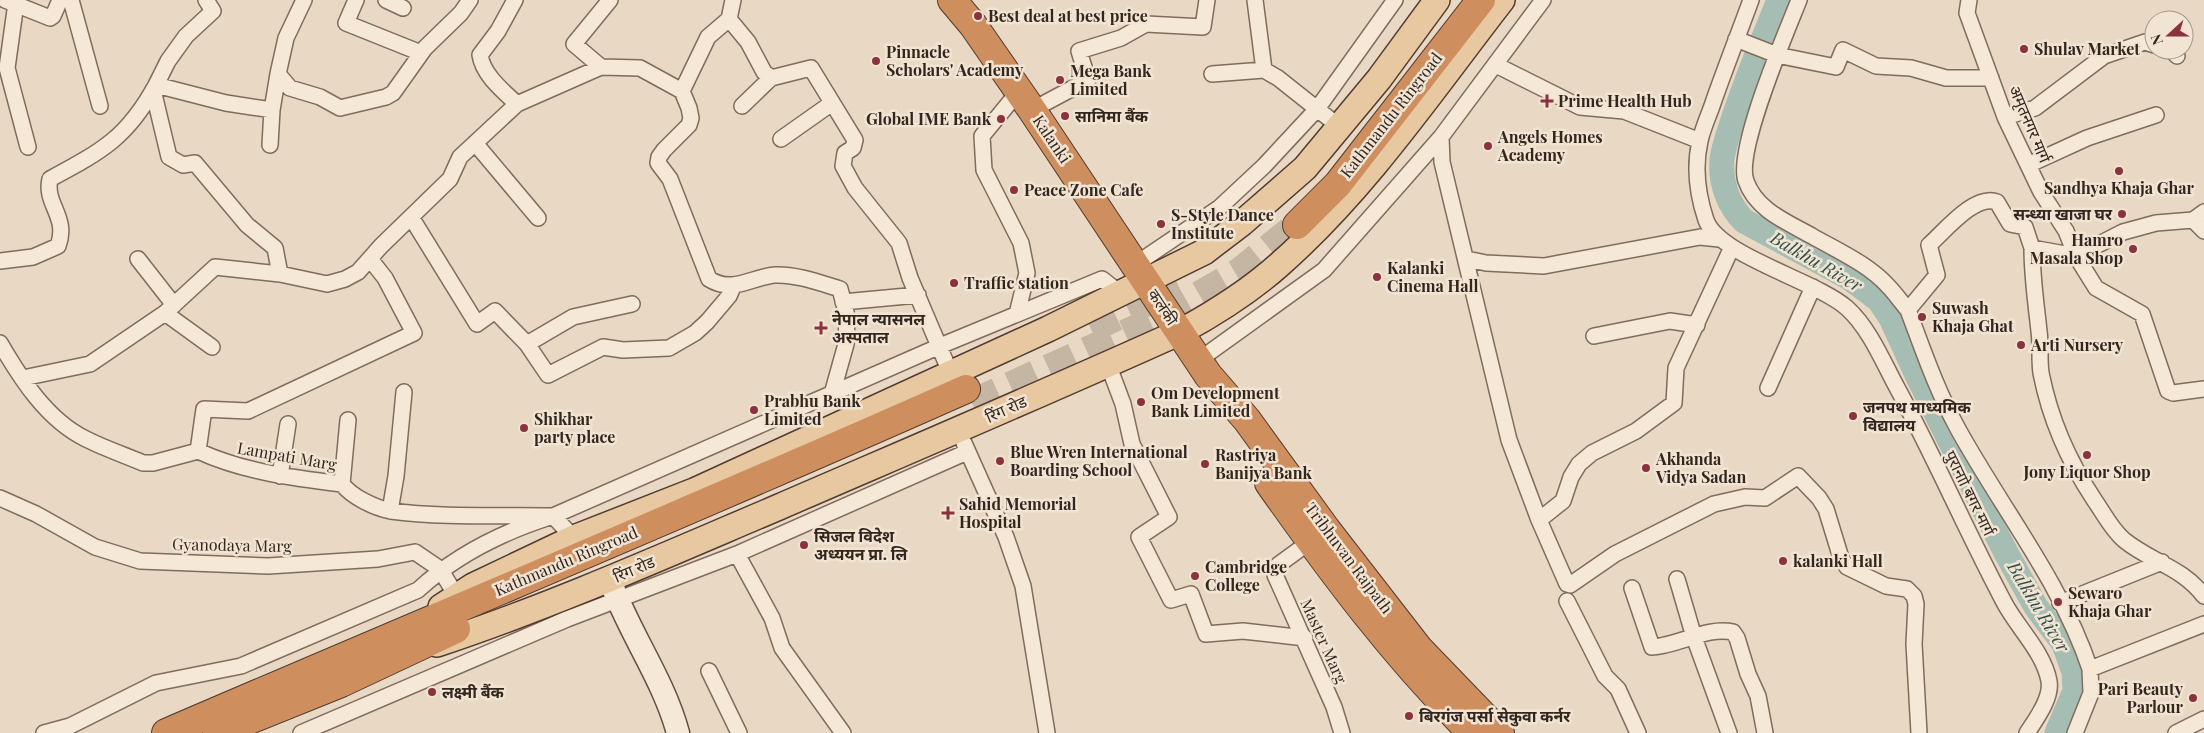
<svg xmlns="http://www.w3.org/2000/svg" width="2204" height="733" font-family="'Playfair Display','Noto Sans Devanagari',serif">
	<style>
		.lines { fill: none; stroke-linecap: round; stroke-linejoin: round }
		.river { stroke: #a5bdb3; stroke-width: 25 }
		.highway-tunnel { stroke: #c5b5a3; stroke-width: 28; stroke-dasharray: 28 14; stroke-linecap: butt }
		.street-casing { stroke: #816b5c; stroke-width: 18 }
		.secondary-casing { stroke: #634d40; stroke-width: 25 }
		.primary-casing { stroke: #503b30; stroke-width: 28 }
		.highway-casing { stroke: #503b30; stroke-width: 30 }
		.street { stroke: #f5e8d6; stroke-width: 15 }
		.secondary { stroke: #f5e8d6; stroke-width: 22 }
		.primary { stroke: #e8c8a0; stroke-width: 25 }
		.highway { stroke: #cf8e5e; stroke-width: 28 }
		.poi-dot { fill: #8a333f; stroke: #f1e4d3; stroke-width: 2 }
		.labels { text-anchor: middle; stroke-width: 5; stroke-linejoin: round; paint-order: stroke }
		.poi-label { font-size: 16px; font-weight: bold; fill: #33261f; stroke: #f1e4d3; text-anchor: start }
		.street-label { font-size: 16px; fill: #33261f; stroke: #f1e4d3 }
		.water-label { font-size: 18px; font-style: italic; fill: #30514b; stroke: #f1e4d3 }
	</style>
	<rect width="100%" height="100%" fill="#e9d9c4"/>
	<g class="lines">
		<path class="river" d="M1779 0C1764 38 1748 75 1735 114 1730 129 1724 144 1722 159 1720 182 1728 205 1744 221L1848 277 1879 300 1891 318 1918 377 2005 551 2036 607 2064 644 2074 672 2075 691 2057 733"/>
		<path class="highway-tunnel" d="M1091 329 1179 287
			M972 403 1159 318 1239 272 1297 225"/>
		<g class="street-casing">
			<path id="street" d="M5 0 50 18 53 16 60 0
				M71 0 100 106
				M206 0 213 11 186 36 168 61 156 85 226 103 272 110 270 145
				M304 0 286 38 278 74 290 88 320 97 340 108 386 97 393 93 425 48 461 13 470 0
				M356 0 346 23 421 53
				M386 0 403 8
				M515 0 498 31 480 55C483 75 503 91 517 104
				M1255 0 1264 70 1278 78 1341 128
				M1751 0C1739 33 1726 66 1714 100 1710 113 1703 127 1700 141 1694 167 1698 196 1706 220 1719 256 1815 280 1847 308 1868 327 1881 357 1894 382 1934 455 1966 531 2005 604 2018 628 2044 653 2049 681 2052 698 2036 719 2027 733
				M1799 0C1786 33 1735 151 1746 181 1756 210 1787 222 1812 236 1838 251 1868 264 1888 286 1895 293 1901 302 1908 310L1937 275 1929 245C1944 232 1975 193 1997 202L2010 224 2025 227 2032 248 2076 256 2123 232 2156 223 2193 220 2204 212
				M1969 0 1967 13 2005 117 2041 192 2066 231 2076 256 2096 288 2142 314 2168 391 2173 393 2204 389
				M16 3 7 68 28 147
				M729 19 748 42 764 72 771 78 811 68 855 140 853 148 845 153 843 166 855 188 899 243 910 278 950 372
				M1736 39 1777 55 1836 67 1843 50 1876 66 1911 68 1946 78H1991
				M2171 50 2177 56
				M1496 65 1580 107 1624 111 1700 141
				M601 67 574 44 610 0
				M1212 74 1264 70
				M153 90 169 157 183 165 195 163 247 225 275 248 280 274
				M682 91 708 37 729 19 733 0
				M742 106 771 78
				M272 110 278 74
				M1032 110 1088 80 1079 51 1121 38 1146 24 1203 27 1207 0
				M2005 117 2035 108 2104 56 2145 42 2154 45
				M1441 137 1442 162 1509 440 1539 520 1567 584 1570 585 1615 554 1714 504 1745 497 1765 498 1798 476 1819 498 1826 509 1841 558 1847 567 1886 586 1907 589 1914 596 1916 604 1914 644 1919 733
				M781 139 832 103
				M475 143 538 218
				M2028 165 2087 138 2156 115
				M411 217 477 324 495 311 527 344 548 375 603 347 623 350 669 348 695 333 707 322 729 296 733 287
				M2193 220 2204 231
				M2032 248C2032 277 2036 303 2039 331 2041 345 2039 359 2041 373 2050 419 2069 462 2095 501 2104 514 2112 530 2124 540 2151 562 2182 567 2204 596
				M138 259 174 305
				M1467 259 1486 263 1544 266 1700 237 1719 239
				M0 261 33 257 58 246C69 217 44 204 50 179 102 151 127 138 156 85
				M1136 264 1219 208 1264 166 1317 109 1395 0
				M843 302 918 295
				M1908 310C1923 350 1937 391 1958 429 2002 509 2061 582 2090 669
				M165 313 212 347
				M1017 314 1027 273 1021 243 984 170 982 136 1019 91
				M1594 336 1670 321 1697 325
				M0 343C21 379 47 420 86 439 104 448 124 455 143 463H153L198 451C244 472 293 478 342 484 352 497 375 508 391 511 442 518 501 515 553 516L574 538
				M527 344 573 317 632 304
				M1199 360 1324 270 1441 137 1543 0
				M1108 364 1123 404 1132 444 1169 517 1139 537 1171 600 1191 594 1206 634 1243 631 1305 638
				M23 378 90 364 165 313 215 267 280 274 327 284 345 279 358 272 381 246 450 179 460 157 517 104 601 67 640 68 682 91 689 108 691 118 689 125 664 150 659 157 658 163 670 179 709 279C733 294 751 277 775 275 796 274 820 283 840 289L847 316 846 344 832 394
				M1768 388 1813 287
				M964 443 1006 537 1023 586 1047 733
				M198 451 204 409 248 411 414 333 385 278 370 259
				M280 476 288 424
				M342 484 348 420
				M0 498 36 514 95 547 140 561 268 566 378 559 415 552 440 569 457 597
				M390 511 396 476 404 392
				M1539 520 1563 501 1571 477 1579 464 1592 453 1636 431 1674 403 1676 368 1732 247
				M1315 538 1278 565 1275 575 1334 707 1342 733
				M737 554 772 618 782 648 843 733
				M1677 579 1694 637 1729 733
				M1632 588 1652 647C1678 646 1707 626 1733 632L1737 638 1748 674 1758 696 1765 733
				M1567 601 1605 676 1618 689 1638 733
				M2060 603 2162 562
				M709 671 739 733
				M44 733 70 726 156 683 241 666 418 590C457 554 502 532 553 516L940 346 1102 279 1121 294
				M301 733 567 619 737 554 967 452
				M2075 733 2091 693 2090 669 2204 624
				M2176 733 2204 719"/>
		</g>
		<g class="secondary-casing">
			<path id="secondary" d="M610 580C629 633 663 678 678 733"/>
		</g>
		<g class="primary-casing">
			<path id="primary" d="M441 607 473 586 574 538 694 491 1048 329 1204 252 1242 223 1305 168 1379 79 1437 0
				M437 644C554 605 666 555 779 507 913 449 1047 392 1180 332 1215 313 1251 290 1280 264 1366 188 1432 90 1502 0"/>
		</g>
		<g class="highway-casing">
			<path id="highway" d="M952 0 973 25 1032 110 1208 375 1247 420 1326 529 1419 649 1500 733
				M1297 225 1338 184 1481 0
				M1269 483C1331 571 1395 657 1472 733
				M166 733C433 618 701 507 966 389
				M217 733 341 683 456 629"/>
		</g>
		<use href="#street" class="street"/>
		<use href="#secondary" class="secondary"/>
		<use href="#primary" class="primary"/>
		<use href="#highway" class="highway"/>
	</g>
	<g class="poi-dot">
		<circle cx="978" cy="16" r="5"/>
		<circle cx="2024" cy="49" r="5"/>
		<circle cx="876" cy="61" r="5"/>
		<circle cx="1060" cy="80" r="5"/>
		<path d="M1544.5 93.5h5v5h5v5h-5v5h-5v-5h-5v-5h5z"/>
		<circle cx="1065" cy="116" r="5"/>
		<circle cx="1001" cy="119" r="5"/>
		<circle cx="1488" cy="146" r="5"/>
		<circle cx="2119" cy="171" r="5"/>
		<circle cx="1014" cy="190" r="5"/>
		<circle cx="2122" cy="214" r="5"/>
		<circle cx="1161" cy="224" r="5"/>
		<circle cx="2133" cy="249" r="5"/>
		<circle cx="1377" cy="277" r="5"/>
		<circle cx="954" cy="283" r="5"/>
		<circle cx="1922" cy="317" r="5"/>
		<path d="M818.5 320.5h5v5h5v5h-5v5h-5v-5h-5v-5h5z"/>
		<circle cx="2021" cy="345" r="5"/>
		<circle cx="1141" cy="402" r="5"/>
		<circle cx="754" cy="410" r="5"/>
		<circle cx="1853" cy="416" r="5"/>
		<circle cx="524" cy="428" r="5"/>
		<circle cx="2087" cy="455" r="5"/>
		<circle cx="1000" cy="461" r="5"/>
		<circle cx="1205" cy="464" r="5"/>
		<circle cx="1646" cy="468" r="5"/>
		<path d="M945.5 505.5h5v5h5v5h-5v5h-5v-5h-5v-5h5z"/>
		<circle cx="804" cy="545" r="5"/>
		<circle cx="1783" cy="561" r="5"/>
		<circle cx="1195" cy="576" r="5"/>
		<circle cx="2058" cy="602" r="5"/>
		<circle cx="432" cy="692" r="5"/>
		<circle cx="2193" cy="698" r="5"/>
		<circle cx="1409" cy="716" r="5"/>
	</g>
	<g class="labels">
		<g class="poi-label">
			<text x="988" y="22">Best deal at best price</text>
			<text x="2034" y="55">Shulav Market</text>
			<text x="886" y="58">Pinnacle<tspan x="886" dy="18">Scholars' Academy</tspan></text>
			<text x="1070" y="77">Mega Bank<tspan x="1070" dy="18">Limited</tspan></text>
			<text x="1558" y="107">Prime Health Hub</text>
			<text x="1075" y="122">सानिमा बैंक</text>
			<text x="991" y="125" text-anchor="end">Global IME Bank</text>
			<text x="1498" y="143">Angels Homes<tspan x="1498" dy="18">Academy</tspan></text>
			<text x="2119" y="194" text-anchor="middle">Sandhya Khaja Ghar</text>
			<text x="1024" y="196">Peace Zone Cafe</text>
			<text x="2112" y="220" text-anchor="end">सन्ध्या खाजा घर</text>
			<text x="1171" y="221">S-Style Dance<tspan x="1171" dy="18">Institute</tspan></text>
			<text x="2123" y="246" text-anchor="end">Hamro<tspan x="2123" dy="18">Masala Shop</tspan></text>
			<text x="1387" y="274">Kalanki<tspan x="1387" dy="18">Cinema Hall</tspan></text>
			<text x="964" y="289">Traffic station</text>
			<text x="1932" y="314">Suwash<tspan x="1932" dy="18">Khaja Ghat</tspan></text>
			<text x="832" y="325">नेपाल न्यासनल<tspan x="832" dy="18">अस्पताल</tspan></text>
			<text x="2031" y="351">Arti Nursery</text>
			<text x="1151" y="399">Om Development<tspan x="1151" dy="18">Bank Limited</tspan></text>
			<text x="764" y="407">Prabhu Bank<tspan x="764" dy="18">Limited</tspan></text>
			<text x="1863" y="413">जनपथ माध्यमिक<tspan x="1863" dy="18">विद्यालय</tspan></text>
			<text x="534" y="425">Shikhar<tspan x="534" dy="18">party place</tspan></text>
			<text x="1010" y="458">Blue Wren International<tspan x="1010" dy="18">Boarding School</tspan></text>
			<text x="1215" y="461">Rastriya<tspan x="1215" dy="18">Banijya Bank</tspan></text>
			<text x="1656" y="465">Akhanda<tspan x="1656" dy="18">Vidya Sadan</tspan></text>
			<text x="2087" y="478" text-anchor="middle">Jony Liquor Shop</text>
			<text x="959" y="510">Sahid Memorial<tspan x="959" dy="18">Hospital</tspan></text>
			<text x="814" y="542">सिजल विदेश<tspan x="814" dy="18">अध्ययन प्रा. लि</tspan></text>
			<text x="1793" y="567">kalanki Hall</text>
			<text x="1205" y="573">Cambridge<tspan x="1205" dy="18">College</tspan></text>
			<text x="2068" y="599">Sewaro<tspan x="2068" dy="18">Khaja Ghar</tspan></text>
			<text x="2183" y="695" text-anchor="end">Pari Beauty<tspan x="2183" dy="18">Parlour</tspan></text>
			<text x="442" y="698">लक्ष्मी बैंक</text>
			<text x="1419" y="722">बिरगंज पर्सा सेकुवा कर्नर</text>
		</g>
		<g class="street-label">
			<text transform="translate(1391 115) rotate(-52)" y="6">Kathmandu Ringroad</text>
			<text transform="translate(2030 124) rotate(67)" y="6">अमृतनगर मार्ग</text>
			<text transform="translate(1052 139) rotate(56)" y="6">Kalanki</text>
			<text transform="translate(1163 307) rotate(56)" y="6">कलंकी</text>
			<text transform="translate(1006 409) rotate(-24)" y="6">रिंग रोड</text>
			<text transform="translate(287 456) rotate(10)" y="6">Lampati Marg</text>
			<text transform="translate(1970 493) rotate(64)" y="6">पुरानाो बगर मार्ग</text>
			<text transform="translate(232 545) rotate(1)" y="6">Gyanodaya Marg</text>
			<text transform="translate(1349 558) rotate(53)" y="6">Tribhuvan Rajpath</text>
			<text transform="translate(566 561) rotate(-23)" y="6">Kathmandu Ringroad</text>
			<text transform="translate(634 569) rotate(-23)" y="6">रिंग रोड</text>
			<text transform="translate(1324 641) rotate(66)" y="6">Master Marg</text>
		</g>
		<g class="water-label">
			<text transform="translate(1816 262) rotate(30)" y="6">Balkhu River</text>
			<text transform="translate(2038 607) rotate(59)" y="6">Balkhu River</text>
		</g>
	</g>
	<g transform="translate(2169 35) rotate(249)"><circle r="24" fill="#f1e4d3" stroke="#a5988b"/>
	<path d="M0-4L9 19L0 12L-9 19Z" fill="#8a333f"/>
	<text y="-8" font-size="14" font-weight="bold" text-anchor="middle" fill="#33261f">N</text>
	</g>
</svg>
